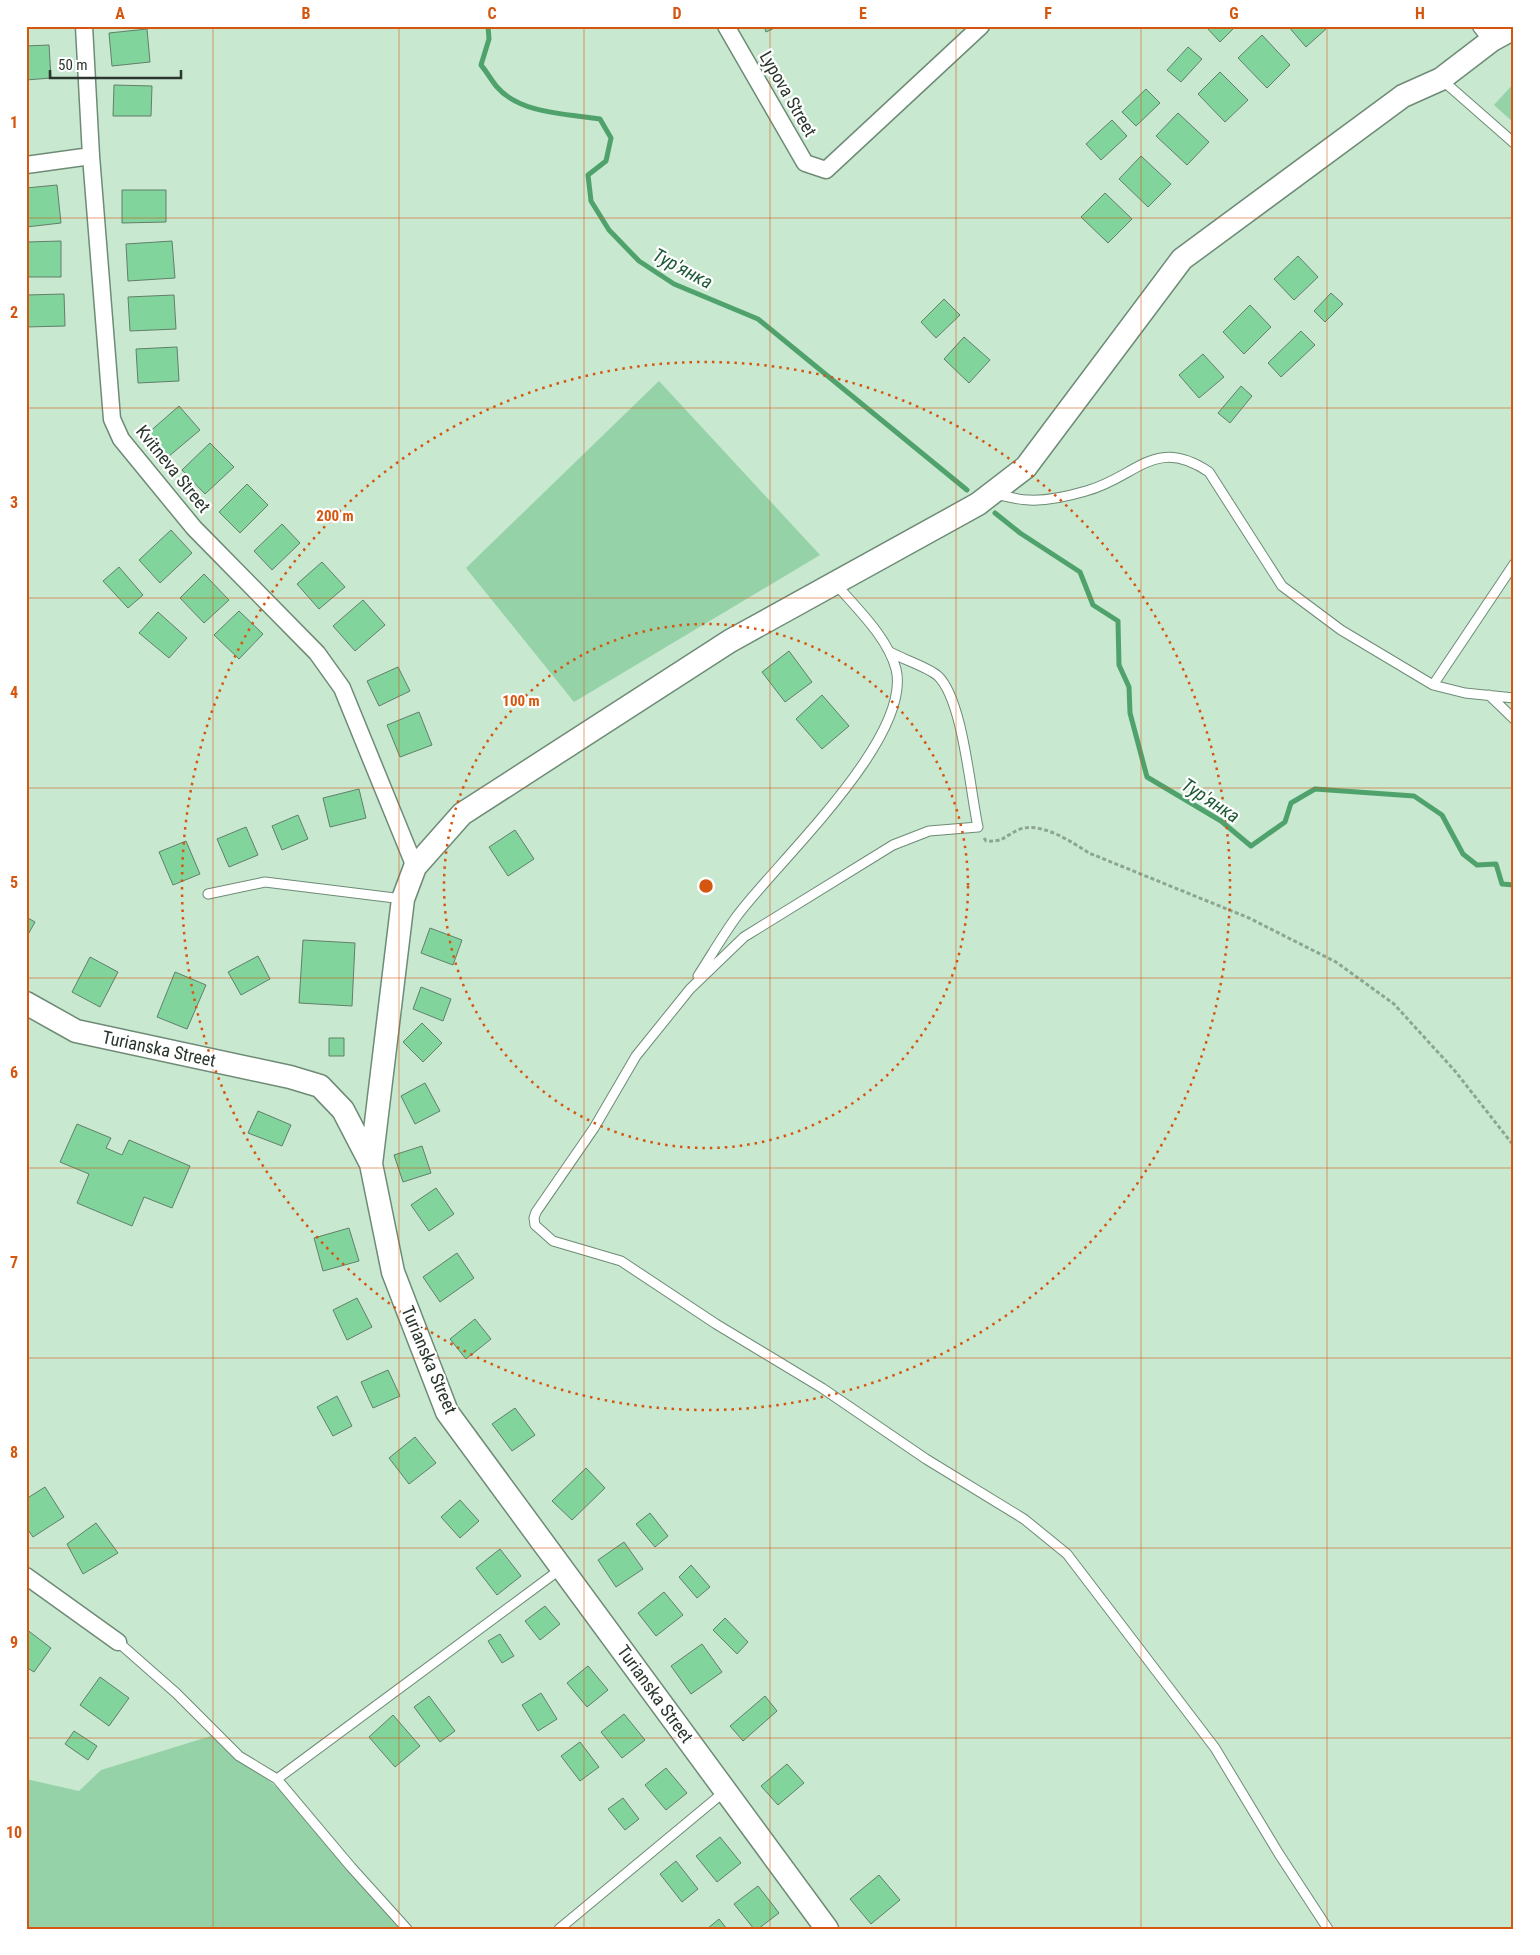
<svg xmlns="http://www.w3.org/2000/svg" width="1540" height="1955" font-family="'Roboto Condensed',sans-serif">
	<style>
		.green { fill: #95d2a7 }
		.lines { fill: none; stroke-linecap: round; stroke-linejoin: round }
		.stream { stroke: #50a26d; stroke-width: 5 }
		.building { fill: #81d49c; stroke: #627f6a }
		.lane-casing { stroke: #6e8b76; stroke-width: 11 }
		.street-casing { stroke: #6e8b76; stroke-width: 19 }
		.secondary-casing { stroke: #6e8b76; stroke-width: 25 }
		.path { stroke: #8da694; stroke-width: 3; stroke-dasharray: 4 2.5; stroke-linecap: butt }
		.lane { stroke: #fff; stroke-width: 9 }
		.street { stroke: #fff; stroke-width: 16 }
		.secondary { stroke: #fff; stroke-width: 22 }
		.grid { fill: none; stroke: #d5560f; stroke-width: 1; stroke-opacity: 0.55 }
		.ring { fill: none; stroke: #d5560f; stroke-width: 2.5; stroke-dasharray: 2.5 5 }
		.labels { text-anchor: middle; stroke-width: 4.5; stroke-linejoin: round; paint-order: stroke }
		.street-label { font-size: 18px; fill: #2b372e; stroke: #fff }
		.water-label { font-size: 19px; font-style: italic; fill: #1f5a36; stroke: #fff }
		.centre { fill: #d5560f; stroke: #fff; stroke-width: 2.5 }
		.ring-label { font-size: 15px; text-anchor: middle; font-weight: bold; fill: #d5560f; stroke: #fff; stroke-width: 4.5; stroke-linejoin: round; paint-order: stroke }
		.neatline { fill: none; stroke: #d5560f; stroke-width: 2 }
		.grid-label { font-size: 16px; text-anchor: middle; font-weight: bold; fill: #d5560f }
	</style>
	<rect width="100%" height="100%" fill="#c8e8d0"/>
	<path class="green" d="M1514 83V123L1494 105Z
		M659 381 820 555 574 702 466 568Z
		M211 1736 291 1798 407 1929H26V1779L79 1791 101 1770Z"/>
	<g class="lines">
		<path class="stream" d="M488 26 489 39 481 65C487 72 491 80 497 87 520 114 568 114 600 119L611 138 606 161 588 175 591 201 609 230 639 261 674 284 758 319 967 490
			M995 513 1020 533 1080 572 1093 605 1118 621 1119 665 1129 687 1130 713 1147 777 1221 821 1251 846 1285 822 1291 803 1315 789 1414 796 1442 815 1463 854 1477 865 1496 864 1502 884 1514 885"/>
	</g>
	<path class="building" d="M764 26H779L766 32Z
		M1209 26H1236L1220 42 1207 28Z
		M1288 26H1325L1327 28 1306 47Z
		M147 29 150 62 112 66 109 33Z
		M1262 35 1290 65 1267 88 1238 58Z
		M49 45 51 78 26 80V46Z
		M1188 47 1202 59 1181 82 1167 70Z
		M1220 72 1248 100 1225 122 1198 94Z
		M114 85 152 86 151 116H113Z
		M1146 89 1160 103 1136 126 1122 112Z
		M1178 113 1209 142 1187 165 1156 136Z
		M1112 120 1127 136 1101 160 1086 144Z
		M1141 156 1171 184 1148 207 1119 179Z
		M57 185 61 223 26 227V188Z
		M122 190H166V222L122 223Z
		M1105 193 1132 219 1108 243 1081 217Z
		M61 241V277H27V242Z
		M172 241 175 278 128 281 126 244Z
		M1298 256 1318 277 1294 300 1274 279Z
		M1331 293 1343 304 1325 322 1314 311Z
		M64 294 65 326 26 327V295Z
		M174 295 176 329 130 331 128 297Z
		M944 299 960 315 936 338 921 322Z
		M1250 305 1271 327 1244 354 1223 332Z
		M1301 331 1315 345 1281 377 1268 363Z
		M964 337 990 360 969 383 944 359Z
		M177 347 179 381 138 383 136 349Z
		M1203 354 1224 377 1199 398 1179 375Z
		M1241 386 1252 396 1230 423 1218 413Z
		M179 406 200 430 168 457 147 434Z
		M210 443 234 467 205 494 182 470Z
		M247 484 268 505 240 533 219 512Z
		M282 524 300 543 272 570 254 551Z
		M171 530 192 553 160 583 139 560Z
		M322 562 345 587 319 609 297 584Z
		M119 567 143 595 128 608 103 581Z
		M204 574 229 600 204 623 180 598Z
		M363 600 385 625 355 651 333 626Z
		M239 611 263 634 239 659 214 635Z
		M158 612 187 638 169 658 139 633Z
		M789 651 812 682 785 702 762 672Z
		M398 667 410 691 379 706 367 681Z
		M822 695 849 726 822 749 796 719Z
		M419 712 432 745 400 757 387 725Z
		M359 789 366 818 330 827 323 798Z
		M298 815 308 839 282 850 272 826Z
		M246 827 258 855 229 867 217 839Z
		M515 830 534 859 508 876 489 847Z
		M186 841 200 874 173 885 159 852Z
		M26 917 35 922 26 938Z
		M430 928 462 940 453 965 421 953Z
		M303 940 355 943 352 1006 299 1003Z
		M258 956 270 979 241 995 228 972Z
		M90 957 118 972 100 1007 72 992Z
		M175 972 206 985 187 1029 157 1017Z
		M421 987 451 999 443 1021 413 1009Z
		M422 1023 442 1043 423 1062 403 1042Z
		M329 1038H344V1056H329Z
		M425 1083 440 1111 415 1124 401 1096Z
		M258 1111 291 1125 282 1146 248 1133Z
		M77 1124 111 1138 106 1148 122 1155 129 1140 190 1166 172 1208 144 1197 132 1226 77 1203 89 1174 60 1162Z
		M422 1146 431 1173 403 1182 394 1155Z
		M436 1188 454 1214 429 1231 411 1205Z
		M349 1228 359 1261 323 1271 314 1238Z
		M457 1253 474 1278 440 1302 423 1277Z
		M357 1298 372 1327 347 1340 333 1310Z
		M475 1319 491 1339 466 1359 450 1339Z
		M388 1370 400 1396 373 1408 361 1382Z
		M337 1396 352 1426 333 1436 317 1407Z
		M515 1408 535 1435 512 1451 492 1424Z
		M415 1437 436 1463 409 1484 389 1458Z
		M586 1468 605 1488 572 1520 552 1501Z
		M45 1487 64 1517 33 1537 26 1527V1499Z
		M460 1500 479 1521 460 1538 441 1517Z
		M650 1513 668 1536 655 1547 636 1524Z
		M96 1523 118 1553 83 1574 67 1544Z
		M624 1542 643 1569 616 1587 598 1560Z
		M500 1549 521 1576 497 1595 476 1568Z
		M691 1565 710 1587 697 1598 679 1577Z
		M664 1592 683 1615 656 1636 638 1613Z
		M545 1606 560 1624 540 1640 525 1621Z
		M725 1618 748 1642 737 1654 713 1630Z
		M26 1629 51 1648 34 1672 26 1667Z
		M500 1634 514 1656 502 1663 488 1641Z
		M702 1644 722 1672 691 1694 671 1666Z
		M588 1666 608 1690 587 1707 567 1683Z
		M100 1677 129 1698 109 1726 80 1705Z
		M541 1693 557 1719 538 1731 522 1705Z
		M429 1696 455 1731 440 1742 414 1707Z
		M765 1696 777 1711 743 1741 730 1726Z
		M624 1714 645 1740 622 1758 601 1732Z
		M393 1715 420 1746 395 1767 369 1737Z
		M74 1731 97 1746 88 1760 65 1744Z
		M580 1742 599 1767 580 1781 561 1756Z
		M787 1764 804 1783 778 1805 761 1786Z
		M666 1768 687 1793 666 1810 645 1785Z
		M623 1798 639 1819 625 1830 608 1809Z
		M720 1837 741 1863 717 1882 696 1856Z
		M676 1861 698 1889 682 1902 660 1874Z
		M879 1875 900 1900 871 1924 850 1899Z
		M758 1886 779 1913 758 1929H754L734 1904Z
		M719 1919 727 1929H707Z"/>
	<g class="lines">
		<g class="lane-casing">
			<path id="lane" d="M1441 79 1514 143
				M995 494C1006 496 1018 500 1029 500 1047 501 1069 496 1086 491 1136 478 1154 435 1209 472L1282 586 1341 630 1433 685 1465 693 1514 698
				M890 652C902 659 928 667 938 676 963 700 970 790 978 827L929 831 893 845 744 937 690 989 636 1056 594 1128 536 1212 534 1218 535 1225 553 1241 621 1261 716 1324 822 1388 926 1459 1024 1519 1067 1554 1215 1748 1279 1854 1328 1929
				M1433 685 1514 564
				M1489 695 1514 719
				M208 894 265 882 403 899
				M698 976C711 956 723 935 737 916 777 862 913 738 896 669 887 636 856 608 835 583
				M118 1642 176 1693 239 1756 277 1779 351 1867 407 1929
				M277 1779 562 1568
				M559 1929 724 1792"/>
		</g>
		<g class="street-casing">
			<path id="street" d="M84 26 91 156 112 419 121 439 194 528 317 653 342 688 415 867
				M726 26 805 163 826 170 981 26
				M1481 26 1492 40
				M26 165 91 156
				M26 1576 118 1642"/>
		</g>
		<g class="secondary-casing">
			<path id="secondary" d="M26 1003 76 1031 290 1077 320 1086 343 1110 371 1164 393 1272 447 1412 827 1929
				M371 1164 403 899 415 867 462 814 730 641 978 504 1026 467 1182 259 1403 96 1441 79 1492 40 1514 28"/>
		</g>
		<path class="path" d="M984 838 986 841C1004 842 1003 837 1018 830 1039 820 1072 842 1089 853L1249 918 1336 962 1394 1004 1455 1071 1514 1146"/>
		<use href="#lane" class="lane"/>
		<use href="#street" class="street"/>
		<use href="#secondary" class="secondary"/>
	</g>
	<path class="grid" d="M213 26V1929M399 26V1929M584 26V1929M770 26V1929M956 26V1929M1141 26V1929M1327 26V1929M26 218H1514M26 408H1514M26 598H1514M26 788H1514M26 978H1514M26 1168H1514M26 1358H1514M26 1548H1514M26 1738H1514"/>
	<g class="ring">
		<circle cx="706" cy="886" r="262"/>
		<circle cx="706" cy="886" r="524"/>
	</g>
	<g class="labels">
		<g class="street-label">
			<text transform="translate(788 94) rotate(60)" y="6">Lypova Street</text>
			<text transform="translate(173 469) rotate(51)" y="6">Kvitneva Street</text>
			<text transform="translate(159 1049) rotate(12)" y="6">Turianska Street</text>
			<text transform="translate(429 1360) rotate(67)" y="6">Turianska Street</text>
			<text transform="translate(655 1694) rotate(54)" y="6">Turianska Street</text>
		</g>
		<g class="water-label">
			<text transform="translate(683 268) rotate(28)" y="7">Тур'янка</text>
			<text transform="translate(1211 800) rotate(33)" y="7">Тур'янка</text>
		</g>
	</g>
	<circle cx="706" cy="886" r="8" class="centre"/>
	<g class="ring-label">
		<text x="335" y="521">200 m</text>
		<text x="521" y="706">100 m</text>
	</g>
	<rect width="1540" height="1955" fill="none" stroke="#ffffff" stroke-width="55"/>
	<path d="M50 70v8h131v-8" fill="none" stroke="#2b372e" stroke-width="2.5"/>
	<text x="58" y="70" font-size="15" fill="#2b372e" stroke="#ffffff" stroke-width="4" paint-order="stroke">50 m</text>
	<rect x="28" y="28" width="1484" height="1900" class="neatline"/>
	<g class="grid-label">
		<text x="120" y="19">A</text>
		<text x="306" y="19">B</text>
		<text x="492" y="19">C</text>
		<text x="677" y="19">D</text>
		<text x="863" y="19">E</text>
		<text x="1048" y="19">F</text>
		<text x="1234" y="19">G</text>
		<text x="1420" y="19">H</text>
		<text x="14" y="128">1</text>
		<text x="14" y="318">2</text>
		<text x="14" y="508">3</text>
		<text x="14" y="698">4</text>
		<text x="14" y="888">5</text>
		<text x="14" y="1078">6</text>
		<text x="14" y="1268">7</text>
		<text x="14" y="1458">8</text>
		<text x="14" y="1648">9</text>
		<text x="14" y="1838">10</text>
	</g>
</svg>
